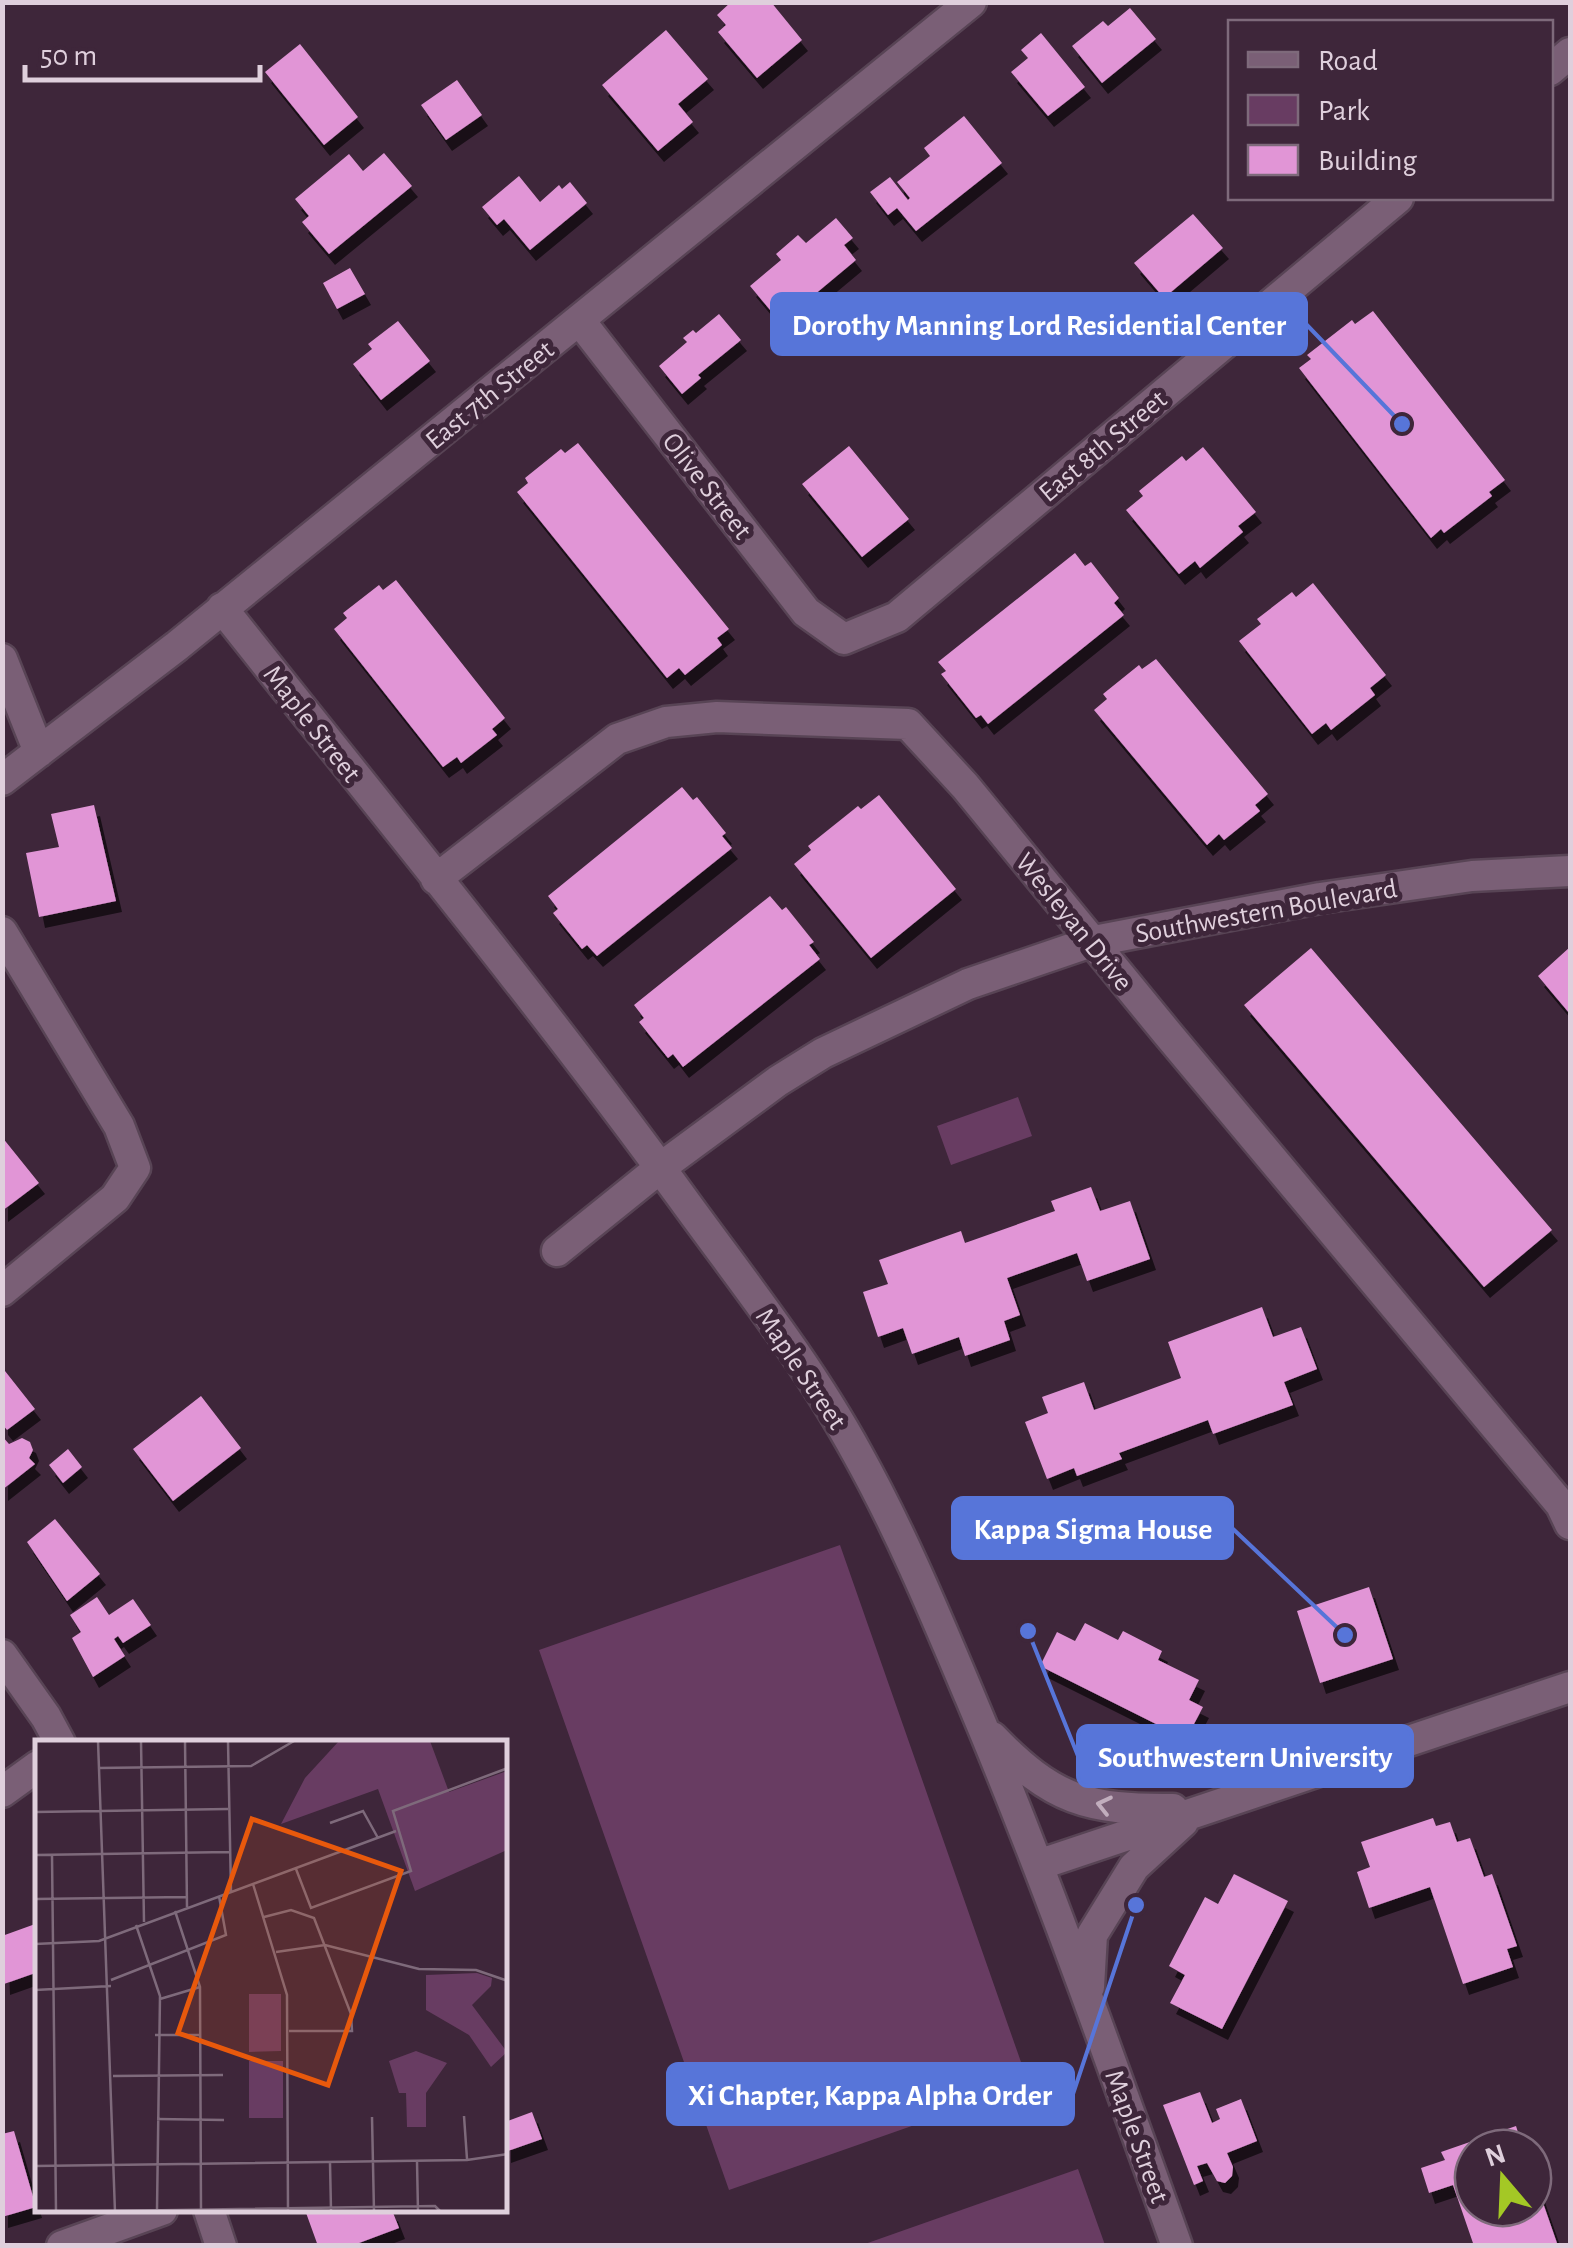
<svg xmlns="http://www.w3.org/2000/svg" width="1573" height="2248" font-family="'Alegreya Sans',sans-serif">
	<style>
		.green { fill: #683c62 }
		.building { fill: #e195d6; filter: url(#shadow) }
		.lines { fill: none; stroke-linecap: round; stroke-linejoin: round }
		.minor-casing { stroke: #584455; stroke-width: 35 }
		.minor { stroke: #7a5f76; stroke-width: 30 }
		.oneway { stroke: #c1adbd }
		.labels { text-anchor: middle; stroke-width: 10; stroke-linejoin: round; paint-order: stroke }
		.street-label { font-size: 28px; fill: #dfcfdc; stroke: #3e263a }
		.inset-road { fill: none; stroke: #7e6a7b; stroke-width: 2.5 }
		.view { fill: #e8590c; fill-opacity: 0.15; stroke: #e8590c; stroke-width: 5 }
		.inset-edge { fill: none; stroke: #dfcfdc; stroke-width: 5 }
		.leader { fill: none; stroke: #5775d9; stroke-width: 4 }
		.callout-dot { fill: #5775d9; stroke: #3e263a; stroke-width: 4 }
		.callout { fill: #5775d9; stroke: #5775d9; stroke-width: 4 }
		.callout-label { font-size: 30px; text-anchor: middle; font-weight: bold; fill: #fff }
	</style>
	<defs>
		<filter id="shadow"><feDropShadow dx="6" dy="11" stdDeviation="0" flood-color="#0009"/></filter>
	</defs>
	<rect width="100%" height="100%" fill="#3e263a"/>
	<path class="green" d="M1018 1097 1032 1136 951 1165 937 1126Z
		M840 1545 1029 2085 729 2190 539 1650Z
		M1078 2169 1105 2245H862Z"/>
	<path class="building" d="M731 2H771L802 40 757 78 718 32 726 25 717 15Z
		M1130 8 1156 39 1102 83 1072 46 1103 21 1108 26Z
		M666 30 708 79 678 104 693 122 658 151 602 85Z
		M1041 33 1085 87 1048 116 1011 72 1028 58 1021 50Z
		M300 44 358 117 324 145 265 72Z
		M457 80 482 115 446 140 421 105Z
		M964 116 1002 163 916 231 897 208 888 215 870 192 890 177 908 200 910 198 897 182 930 156 924 148Z
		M384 153 412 186 329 254 302 222 309 216 295 199 349 154 363 171Z
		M519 176 540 202 559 185 562 189 570 182 587 203 530 250 504 219 497 225 482 207Z
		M1193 214 1223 248 1164 298 1134 263Z
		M836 218 853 238 844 245 856 260 802 305 798 300 776 317 750 286 781 260 776 254 798 235 806 243Z
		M350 268 365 294 337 309 323 283Z
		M1373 311 1505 480 1489 492 1492 496 1444 533 1441 529 1431 538 1299 368 1311 359 1307 355 1352 320 1355 324Z
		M719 314 741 340 698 375 701 378 682 394 659 366 687 342 683 338 693 330 696 333Z
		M398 321 430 361 381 400 353 364 372 349 368 344Z
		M578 443 729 629 717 638 722 645 685 675 679 668 667 678 517 492 528 483 525 478 561 449 565 453Z
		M849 446 909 519 862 557 802 484Z
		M1203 447 1256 512 1238 526 1243 532 1200 568 1195 561 1179 574 1126 510 1143 496 1139 491 1182 456 1186 461Z
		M1075 553 1085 566 1091 562 1119 598 1114 603 1124 615 988 724 981 715 976 718 941 674 946 671 938 662Z
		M396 580 505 718 492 729 497 735 461 763 457 757 443 767 334 629 347 618 343 613 379 585 383 590Z
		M1313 583 1386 675 1370 688 1375 695 1331 730 1326 723 1312 734 1239 641 1261 624 1257 619 1292 592 1296 597Z
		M1156 659 1268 794 1255 805 1260 811 1224 840 1219 834 1207 845 1094 710 1107 699 1103 694 1139 665 1142 669Z
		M682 787 693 800 697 797 726 833 722 836 732 848 597 956 587 945 582 949 553 913 558 909 548 896Z
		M879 795 956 889 871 958 794 864 811 850 808 846 858 806 861 809Z
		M94 805 116 901 39 917 26 853 59 847 51 814Z
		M770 896 782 910 786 907 814 942 809 945 820 959 683 1067 673 1054 668 1058 639 1022 644 1018 634 1005Z
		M1570 947V1014L1538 976Z
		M1311 948 1552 1230 1484 1287 1244 1005Z
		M2 1137 39 1183 2 1211Z
		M1091 1187 1100 1211 1130 1201 1150 1259 1087 1281 1077 1253 1007 1278 1020 1315 1004 1321 1010 1340 965 1356 959 1337 912 1354 903 1328 878 1337 863 1292 888 1284 879 1260 961 1231 965 1243 1055 1211 1051 1201Z
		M1262 1307 1273 1337 1301 1327 1317 1369 1284 1382 1293 1405 1213 1434 1208 1420 1119 1453 1122 1459 1077 1476 1074 1468 1047 1479 1025 1422 1048 1413 1042 1397 1084 1382 1094 1410 1181 1378 1168 1342Z
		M5 1371 35 1409 7 1430 2 1424V1373Z
		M201 1396 241 1448 173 1501 133 1449Z
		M2 1436 9 1444 22 1438 30 1442 33 1450 29 1458 35 1464 2 1490Z
		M68 1449 82 1467 63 1483 49 1465Z
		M55 1519 100 1574 67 1601 27 1542Z
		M1369 1587 1393 1659 1320 1683 1297 1611Z
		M97 1597 109 1615 133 1599 151 1625 123 1643 118 1636 114 1639 125 1656 93 1677 72 1638 81 1632 70 1615Z
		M1085 1623 1118 1640 1123 1631 1162 1651 1158 1660 1199 1680 1189 1700 1203 1707 1186 1739 1040 1666 1057 1632 1075 1641Z
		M1433 1818 1436 1826 1450 1822 1457 1842 1470 1838 1484 1877 1492 1874 1517 1946 1507 1949 1513 1967 1463 1984 1430 1887 1369 1908 1357 1872 1370 1867 1361 1842Z
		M1234 1874 1288 1901 1222 2029 1170 2003 1185 1975 1169 1966 1205 1897 1218 1904Z
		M38 1923V1972L4 1984 2 1936Z
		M1200 2092 1212 2123 1220 2119 1216 2109 1241 2099 1257 2141 1227 2153 1233 2167 1232 2176 1225 2183 1217 2181 1207 2163 1197 2166 1203 2181 1194 2185 1163 2105Z
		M532 2112 542 2139 505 2152V2122Z
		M1516 2126 1523 2148H1473V2208H1533L1534 2177 1558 2246H1474L1453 2185 1429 2193 1421 2168 1445 2160 1441 2152Z
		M14 2131 36 2207 2 2217V2134Z
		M305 2210H392L399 2228 351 2246H318Z"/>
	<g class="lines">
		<g class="minor-casing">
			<path id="minor" d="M1550 70 1570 53
				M580 321 806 612 844 639 897 617 1398 198
				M222 608C377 804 536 997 683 1199 743 1282 808 1363 857 1453 901 1532 935 1614 970 1697 1046 1877 1111 2062 1177 2246
				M2 659 39 752
				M2 780 177 646 971 2
				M436 879 617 739 666 722 717 717 908 724 965 786 1167 1033 1561 1505 1570 1524
				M2 932 119 1126 135 1168 115 1198 2 1291
				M557 1251 660 1168 778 1081 823 1053 968 984 1094 941 1320 898 1472 876 1570 871
				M2 1655 46 1717 60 1743
				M992 1737C1053 1800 1087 1810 1173 1809
				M2 1792 38 1766
				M1038 1865 1570 1687
				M1089 1987 1092 1935 1134 1867 1183 1822
				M209 2210 221 2246
				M62 2246 162 2210"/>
		</g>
		<use href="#minor" class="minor"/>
	</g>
	<defs><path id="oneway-chevron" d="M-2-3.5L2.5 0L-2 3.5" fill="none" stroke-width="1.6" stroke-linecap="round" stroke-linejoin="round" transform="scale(2.5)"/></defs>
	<use class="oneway" href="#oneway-chevron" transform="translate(1104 1805) rotate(-167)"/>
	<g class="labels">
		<g class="street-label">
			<text transform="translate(489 394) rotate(-39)" y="10">East 7th Street</text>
			<text transform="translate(1102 445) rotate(-40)" y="10">East 8th Street</text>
			<text transform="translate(708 485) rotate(52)" y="10">Olive Street</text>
			<text transform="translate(313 723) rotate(52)" y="10">Maple Street</text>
			<text transform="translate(1266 910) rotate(-10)" y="10">Southwestern Boulevard</text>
			<text transform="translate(1075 921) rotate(51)" y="10">Wesleyan Drive</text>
			<text transform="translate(802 1368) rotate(56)" y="10">Maple Street</text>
			<text transform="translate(1138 2136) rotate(70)" y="10">Maple Street</text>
		</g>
	</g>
	<g transform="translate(35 1740)">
		<rect width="472" height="472" fill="#3e263a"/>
		<path d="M304 1H395L414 52 472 31V110L380 151 343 49 246 84 270 38ZM442 233 457 238 456 246 437 265 472 312 456 327 434 295 391 270V235ZM214 254H246V311L214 312ZM381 311 412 323 391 353V387H372L371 353H364L354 321ZM214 321H248V378H214Z" fill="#683c62"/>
		<path class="inset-road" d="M63 1 80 472M106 1 109 182M150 1 152 167M193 1 196 152M63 28 216 26 259 1M0 72 193 69M295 83 328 71 343 98M0 115 194 112M17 115 21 472M261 129 276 168 376 131 358 71 473 28M218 144 252 255 253 472M0 159 151 157M140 171 165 247 166 471M229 177 256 170 279 178 316 274 317 291H254M101 185 125 256 122 470M0 204 64 201 361 91M241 212 290 205 384 229 441 230 473 241M76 240 191 195 184 156M0 250 76 246M125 259 165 247M120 295H164M78 336 188 335M429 376 432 419M337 377 339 472M122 379 189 380M382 421 383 472M295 423 296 470M0 426 432 420 473 414M14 472 400 466 406 472"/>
		<path class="view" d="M217 79 366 131 293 345 143 293Z"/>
		<rect width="472" height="472" class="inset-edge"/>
	</g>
	<path class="leader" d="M1402 424L1306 324M1345 1635L1232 1528M1028 1631L1078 1756M1136 1905L1073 2094"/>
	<g class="callout-dot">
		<circle cx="1402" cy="424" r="10"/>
		<circle cx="1345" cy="1635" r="10"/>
		<circle cx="1028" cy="1631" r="10"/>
		<circle cx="1136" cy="1905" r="10"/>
	</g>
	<g class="callout">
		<rect x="772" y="294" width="534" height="60" rx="10"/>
		<rect x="953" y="1498" width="279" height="60" rx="10"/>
		<rect x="1078" y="1726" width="334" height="60" rx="10"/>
		<rect x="668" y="2064" width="405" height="60" rx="10"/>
	</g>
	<g class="callout-label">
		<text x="1039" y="335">Dorothy Manning Lord Residential Center</text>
		<text x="1093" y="1539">Kappa Sigma House</text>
		<text x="1245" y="1767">Southwestern University</text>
		<text x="870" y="2105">Xi Chapter, Kappa Alpha Order</text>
	</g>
	<rect width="1573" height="2248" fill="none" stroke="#dfcfdc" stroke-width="10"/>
	<rect x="1228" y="20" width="325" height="180" fill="#3e263a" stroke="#7e6a7b" stroke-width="2.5"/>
	<rect x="1248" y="52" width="50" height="15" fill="#7a5f76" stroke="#7e6a7b" stroke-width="2.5"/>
	<text x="1318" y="70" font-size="30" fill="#dfcfdc">Road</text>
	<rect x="1248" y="95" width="50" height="30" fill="#683c62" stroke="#7e6a7b" stroke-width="2.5"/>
	<text x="1318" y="120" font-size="30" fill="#dfcfdc">Park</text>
	<rect x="1248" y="145" width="50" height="30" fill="#e195d6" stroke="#7e6a7b" stroke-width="2.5"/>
	<text x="1318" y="170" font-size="30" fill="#dfcfdc">Building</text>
	<g transform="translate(1503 2178) rotate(341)"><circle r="48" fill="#3e263a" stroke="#7e6a7b" stroke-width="2.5"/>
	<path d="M0-8L18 38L0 25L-18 38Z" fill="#a4c825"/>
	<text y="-15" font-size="28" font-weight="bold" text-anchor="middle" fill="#dfcfdc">N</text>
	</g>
	<path d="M25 65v15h235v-15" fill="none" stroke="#dfcfdc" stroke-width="5"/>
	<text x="40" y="65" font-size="30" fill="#dfcfdc" stroke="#3e263a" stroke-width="8" paint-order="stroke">50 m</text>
</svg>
